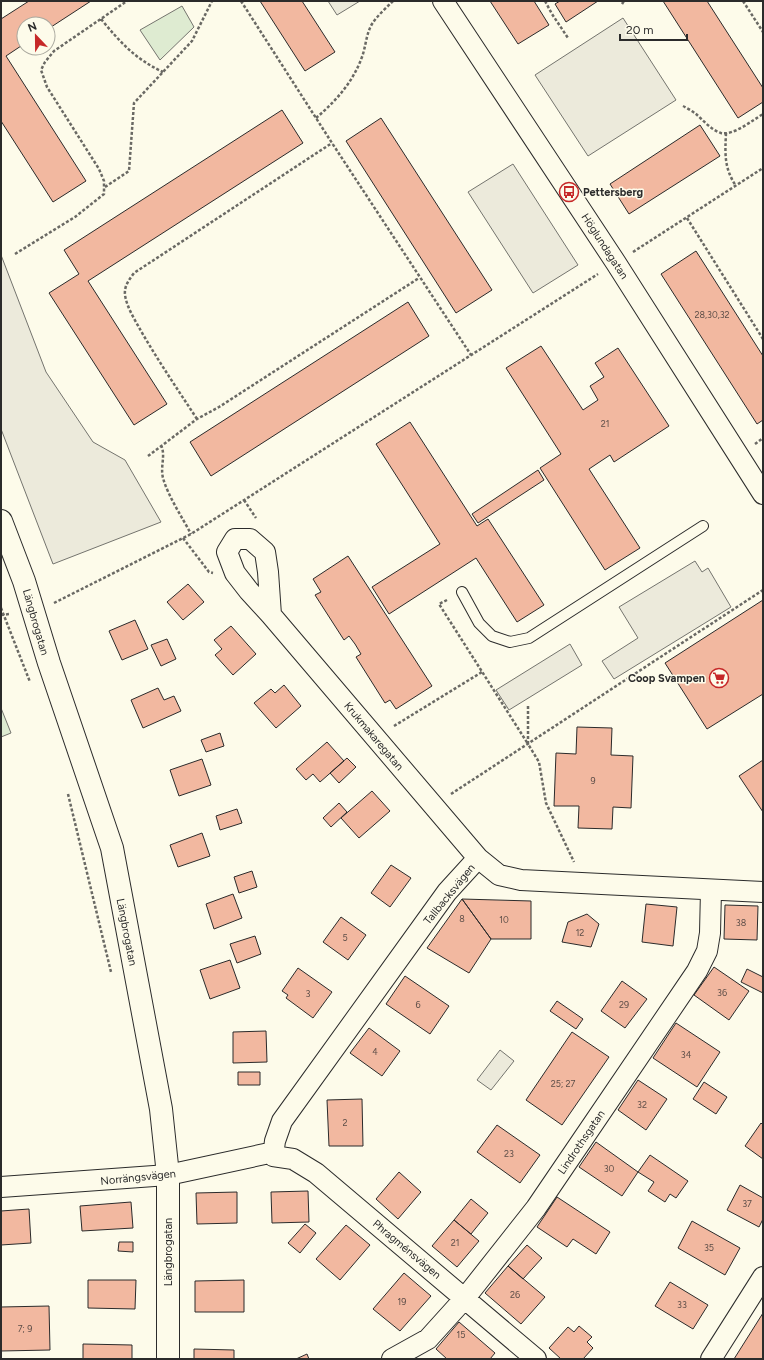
<svg xmlns="http://www.w3.org/2000/svg" width="764" height="1360" font-family="Figtree,sans-serif">
	<style>
		.green { fill: #deebd1; stroke: #74746e }
		.parking { fill: #eceadb; stroke: #74746e }
		.building { fill: #f2b8a0; stroke: #2b2b2b }
		.lines { fill: none; stroke-linecap: round; stroke-linejoin: round }
		.service-casing { stroke: #2b2b2b; stroke-width: 12 }
		.minor-casing { stroke: #2b2b2b; stroke-width: 22 }
		.tertiary-casing { stroke: #2b2b2b; stroke-width: 24 }
		.path { stroke: #6a6964; stroke-width: 2.5; stroke-dasharray: 3 2; stroke-linecap: butt }
		.service { stroke: #fdfbea; stroke-width: 10 }
		.minor { stroke: #fdfbea; stroke-width: 20 }
		.tertiary { stroke: #fdfbea; stroke-width: 22 }
		.labels { text-anchor: middle; stroke-width: 3; stroke-linejoin: round; paint-order: stroke }
		.number-label { font-size: 9px; fill: #5d4e48 }
		.poi-label { font-size: 11px; font-weight: bold; fill: #2b2b2b; stroke: #fdfbea; text-anchor: start }
		.street-label { font-size: 11px; fill: #2b2b2b; stroke: #fdfbea }
	</style>
	<rect width="100%" height="100%" fill="#fdfbea"/>
	<path class="green" d="M182 6 194 27 160 60 140 30Z
		M1 708 11 733 1 737Z"/>
	<path class="parking" d="M328 1H360L337 15Z
		M623 18 676 100 588 156 535 75Z
		M513 164 578 265 533 293 468 192Z
		M1 255 46 372 93 442 125 460 161 522 53 564 1 429Z
		M695 561 702 572 708 568 731 607 614 679 602 661 638 638 619 607Z
		M570 644 582 665 509 710 496 690Z
		M500 1050 514 1061 491 1090 477 1080Z"/>
	<path class="building" d="M29 1H91L48 29V24H24V44L6 56 86 181 53 202 1 121V19Z
		M260 1H302L335 52 305 71Z
		M490 1H534L549 25 518 44Z
		M560 1H598L566 22 555 4Z
		M663 1H707L763 88V102L738 118Z
		M282 110 303 143 88 281 167 404 134 425 49 293 79 274 64 250Z
		M381 118 492 290 456 313 346 141Z
		M700 125 720 156 629 214 610 184Z
		M696 251 763 356V420L757 424 661 274Z
		M408 302 429 336 211 476 190 442Z
		M541 346 583 410 598 400 590 386 604 377 595 363 618 348 669 426 614 462 610 455 589 469 640 548 605 570 540 468 561 454 506 368Z
		M410 422 477 526 488 519 544 605 517 622 476 558 389 614 372 587 440 544 376 444Z
		M538 470 544 480 478 523 472 514Z
		M348 556 432 686 396 709 390 700 385 703 356 657 361 654 355 644 349 636 344 640 315 595 321 592 313 579Z
		M188 584 204 602 183 620 167 602Z
		M763 600V694L707 729 665 663Z
		M135 620 148 649 122 660 109 631Z
		M231 626 256 654 233 675 215 655 222 649 214 640Z
		M167 639 176 659 161 666 151 645Z
		M284 685 301 706 276 728 254 703 271 689 275 693Z
		M158 688 164 700 174 696 181 711 143 728 131 700Z
		M577 727 612 728 611 755 633 756 631 808 613 807 612 829 578 828 579 806H554L556 753 576 754Z
		M220 733 224 746 206 752 201 740Z
		M327 742 344 761 320 782 313 774 306 780 296 769Z
		M347 758 356 767 339 783 330 773Z
		M202 759 211 785 179 796 170 770Z
		M763 760V812L739 776Z
		M372 791 390 811 359 838 341 818Z
		M339 803 347 812 331 827 323 818Z
		M237 809 242 823 220 830 216 816Z
		M202 833 210 856 178 867 170 845Z
		M391 865 411 878 390 907 371 893Z
		M252 871 257 887 239 893 234 877Z
		M233 894 242 918 214 929 206 904Z
		M462 899 491 939 469 973 427 948Z
		M462 899 531 901V939H491Z
		M646 904 677 907 673 946 642 942Z
		M725 905 758 906 757 940 724 939Z
		M587 914 599 924 591 947 562 942 568 922Z
		M341 917 366 935 348 960 323 942Z
		M255 936 261 954 237 963 230 944Z
		M230 960 240 988 210 999 200 970Z
		M714 967 749 991 729 1020 694 995Z
		M298 968 332 992 313 1018 286 998 288 995 282 991Z
		M747 969 763 977V993L741 982Z
		M405 976 449 1006 430 1034 386 1004Z
		M622 981 647 999 625 1028 601 1011Z
		M557 1001 583 1019 576 1029 550 1011Z
		M676 1023 720 1052 697 1087 653 1058Z
		M369 1028 400 1051 382 1076 350 1053Z
		M266 1031 267 1062 233 1063V1032Z
		M572 1032 609 1057 562 1125 526 1100Z
		M238 1072H260V1085H238Z
		M638 1080 667 1099 646 1130 618 1110Z
		M704 1082 727 1097 716 1114 693 1099Z
		M362 1099 363 1146H329L327 1100Z
		M761 1123 763 1125V1159L745 1146Z
		M497 1125 540 1155 520 1183 477 1152Z
		M596 1142 638 1172 622 1196 579 1167Z
		M650 1155 688 1181 676 1198 670 1194 665 1202 648 1191 654 1182 638 1172Z
		M399 1172 421 1192 398 1219 376 1199Z
		M740 1185 763 1198V1219L759 1227 727 1210Z
		M308 1191 309 1222 272 1223 271 1192Z
		M237 1192V1223L197 1224 196 1193Z
		M557 1197 610 1232 596 1254 573 1239 567 1247 537 1227Z
		M471 1199 488 1213 471 1234 454 1220Z
		M131 1202 133 1228 82 1231 80 1206Z
		M29 1209 31 1243 1 1245V1211Z
		M454 1220 479 1241 457 1267 432 1246Z
		M692 1221 740 1248 725 1275 678 1248Z
		M305 1224 316 1233 300 1253 288 1243Z
		M346 1225 370 1245 340 1280 316 1259Z
		M119 1242H133V1252L118 1251Z
		M527 1245 542 1258 523 1279 508 1266Z
		M508 1266 545 1297 521 1324 485 1293Z
		M404 1273 431 1296 400 1331 373 1309Z
		M88 1280H136L135 1309 88 1308Z
		M244 1280V1312H195V1281Z
		M670 1282 708 1305 693 1329 655 1306Z
		M49 1306 50 1350 1 1351V1307Z
		M763 1313V1359H734Z
		M459 1322 495 1353 490 1359H447L436 1349Z
		M579 1326 592 1337 587 1342 593 1348 583 1359H561L549 1348 568 1327 574 1332Z
		M83 1344 132 1345V1359H83Z
		M194 1349 234 1350V1359H194Z
		M307 1354 309 1359H296Z"/>
	<g class="lines">
		<g class="service-casing">
			<path id="service" d="M462 592 479 623 492 636 510 642 529 638 703 526"/>
		</g>
		<g class="minor-casing">
			<path id="minor" d="M443 1 616 263 763 494
				M271 615 268 572 265 552 250 539H235L227 552 235 573 249 591 271 615 478 858 499 875 521 880 763 892
				M478 858 447 892 282 1121 275 1141 273 1156 293 1159 316 1173 536 1359
				M1 1187 168 1175 274 1152
				M392 1359 428 1339 465 1298 536 1208 697 971 707 951 710 933 711 890
				M711 1359 763 1277"/>
		</g>
		<g class="tertiary-casing">
			<path id="tertiary" d="M1 521 24 581 49 663 112 848 161 1109 168 1175V1359"/>
		</g>
		<path class="path" d="M241 1 332 143 471 355
			M545 1 552 14 568 38
			M743 1 763 32
			M622 4 624 1
			M101 19C120 42 135 59 163 72
			M683 106C687 108 692 111 696 114 703 120 711 130 721 133 733 136 753 120 763 114
			M316 118C336 101 353 82 362 57 366 46 366 34 372 24 377 16 386 8 393 1
			M726 133C725 154 724 168 736 186
			M105 187 129 171 134 103 192 41 212 1
			M687 218 763 339
			M633 252 763 168
			M15 254 75 217 104 194V181L99 169 47 87 41 70 45 62 54 51 127 1
			M197 419C178 390 159 362 141 331 135 320 127 308 125 295 124 286 129 280 134 273L332 143
			M755 444 763 438
			M161 445C166 456 160 466 163 478 168 496 182 517 191 534
			M148 456 197 419 219 407 419 278
			M244 500 256 518
			M183 538 209 572 213 573
			M447 600 439 604 528 744
			M54 603 191 534 598 274
			M1 608 30 682
			M1 615 10 614
			M528 706V744L539 762 546 803 574 862
			M394 726 482 672
			M68 794 111 972
			M451 794 763 590"/>
		<use href="#service" class="service"/>
		<use href="#minor" class="minor"/>
		<use href="#tertiary" class="tertiary"/>
	</g>
	<defs>
		<g id="bus-ring" transform="scale(1)"><circle r="9.5" fill="#fdfbea" stroke="#c62828" stroke-width="1.5"/><path d="M-5-6H5V4H4V6H2V4H-2V6H-4V4H-5ZM-3.5-4V0h7V-4ZM-3.5 1.2v1.5H-2V1.2ZM2 1.2v1.5H3.5V1.2Z" fill="#c62828"/></g>
		<g id="supermarket-ring" transform="scale(1)"><circle r="9.5" fill="#fdfbea" stroke="#c62828" stroke-width="1.5"/><path d="M-6-5.5h2.5l.6 2H6L4.5 2H-2.5L-4.4-4H-6ZM-1.5 3.2a1.3 1.3 0 1 0 .1 0ZM3 3.2a1.3 1.3 0 1 0 .1 0Z" fill="#c62828"/></g>
	</defs>
	<g fill-rule="evenodd">
		<use href="#bus-ring" x="569" y="192"/>
		<use href="#supermarket-ring" x="719" y="678"/>
	</g>
	<g class="labels">
		<g class="number-label">
			<text x="712" y="318">28,30,32</text>
			<text x="605" y="427">21</text>
			<text x="593" y="784">9</text>
			<text x="462" y="922">8</text>
			<text x="504" y="923">10</text>
			<text x="741" y="926">38</text>
			<text x="580" y="936">12</text>
			<text x="345" y="941">5</text>
			<text x="722" y="996">36</text>
			<text x="308" y="997">3</text>
			<text x="418" y="1008">6</text>
			<text x="624" y="1008">29</text>
			<text x="375" y="1055">4</text>
			<text x="686" y="1058">34</text>
			<text x="563" y="1087">25; 27</text>
			<text x="642" y="1108">32</text>
			<text x="345" y="1126">2</text>
			<text x="509" y="1157">23</text>
			<text x="609" y="1172">30</text>
			<text x="747" y="1207">37</text>
			<text x="455" y="1246">21</text>
			<text x="709" y="1251">35</text>
			<text x="515" y="1298">26</text>
			<text x="402" y="1305">19</text>
			<text x="682" y="1308">33</text>
			<text x="25" y="1332">7; 9</text>
			<text x="461" y="1338">15</text>
		</g>
		<g class="poi-label">
			<text x="583" y="196">Pettersberg</text>
			<text x="705" y="682" text-anchor="end">Coop Svampen</text>
		</g>
		<g class="street-label">
			<text transform="translate(605 246) rotate(57)" y="4">Höglundagatan</text>
			<text transform="translate(36 622) rotate(74)" y="4">Längbrogatan</text>
			<text transform="translate(374 736) rotate(50)" y="4">Krukmakaregatan</text>
			<text transform="translate(449 894) rotate(-51)" y="4">Tallbacksvägen</text>
			<text transform="translate(127 932) rotate(79)" y="4">Längbrogatan</text>
			<text transform="translate(581 1142) rotate(-56)" y="4">Lindrothsgatan</text>
			<text transform="translate(138 1177) rotate(-6)" y="4">Norrängsvägen</text>
			<text transform="translate(407 1249) rotate(40)" y="4">Phragménsvägen</text>
			<text transform="translate(168 1252) rotate(-90)" y="4">Längbrogatan</text>
		</g>
	</g>
	<rect width="764" height="1360" fill="none" stroke="#2b2b2b" stroke-width="4"/>
	<g transform="translate(36 36) rotate(338)"><circle r="19" fill="#fdfbea" stroke="#a9a89e"/>
	<path d="M0-3L7 15L0 10L-7 15Z" fill="#c62828"/>
	<text y="-6" font-size="11" font-weight="bold" text-anchor="middle" fill="#2b2b2b">N</text>
	</g>
	<path d="M620 34v6h67v-6" fill="none" stroke="#2b2b2b" stroke-width="2"/>
	<text x="626" y="34" font-size="12" fill="#2b2b2b" stroke="#fdfbea" stroke-width="3" paint-order="stroke">20 m</text>
</svg>
